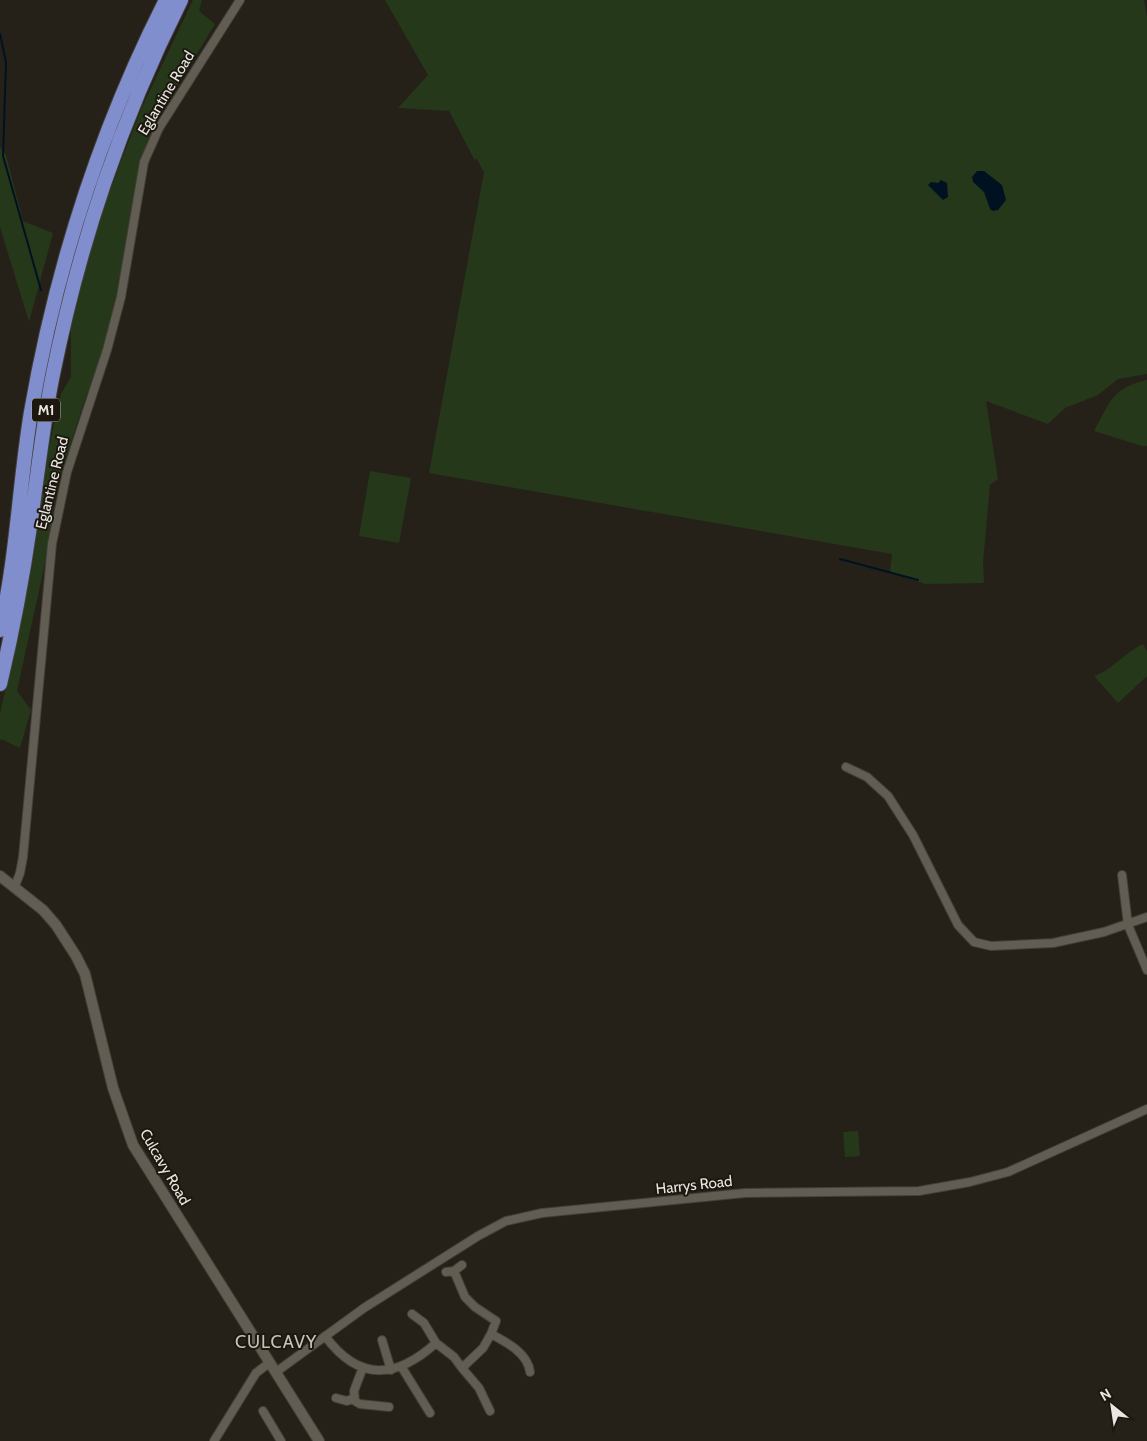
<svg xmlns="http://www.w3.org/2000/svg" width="1147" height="1441" font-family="Cabin,sans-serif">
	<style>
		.green { fill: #25381a }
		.water { fill: #001221 }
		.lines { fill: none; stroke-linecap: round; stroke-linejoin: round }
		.stream { stroke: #001221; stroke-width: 2 }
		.minor-casing { stroke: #433f39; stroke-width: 10 }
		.tertiary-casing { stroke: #433f39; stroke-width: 12 }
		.motorway-casing { stroke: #433f39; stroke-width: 16 }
		.minor { stroke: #625d53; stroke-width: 8 }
		.tertiary { stroke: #625d53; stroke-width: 10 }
		.motorway { stroke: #818ecd; stroke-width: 14 }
		.labels { text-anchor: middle; stroke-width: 4; stroke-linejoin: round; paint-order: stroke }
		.shield { fill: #1c1810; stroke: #aca8a2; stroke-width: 1 }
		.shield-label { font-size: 14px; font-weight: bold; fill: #e9e6e1 }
		.street-label { font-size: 15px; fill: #e9e6e1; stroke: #1c1810 }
		.quarter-label { font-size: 18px; letter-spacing: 1px; fill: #c7c1b6; stroke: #1c1810 }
	</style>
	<rect width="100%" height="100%" fill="#252119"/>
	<path class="green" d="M193 0H202L199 11 215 24 154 125 138 169 126 252 117 299 105 347 84 402 57 485 46 559 17 691 31 710 20 748 1 739 0 741V714L32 567 49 447 61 394 71 377V323L94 234 118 169 142 107Z
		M385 0H1144L1147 17V374L1118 379 1098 395 1065 408 1048 424 986 401 998 479 990 485 983 563 984 583 925 584 890 572 892 554 429 473 484 172 476 158 475 161 449 111 398 108 428 75Z
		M0 147 6 155 23 221 53 233 29 322 0 227Z
		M1147 380V446H1142L1094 431C1110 402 1112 388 1147 380Z
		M370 471 411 478 399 543 359 536Z
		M1143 644 1147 651V676L1118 703 1094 676C1113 670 1125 652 1143 644Z
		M858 1131 860 1156 845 1157 843 1132Z"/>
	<path class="water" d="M977 171H984L1002 185 1006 200 998 210 993 211 990 209 984 192 973 182 972 177Z
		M941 180 947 183 948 197 943 200 928 185 931 182 938 183Z"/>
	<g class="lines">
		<path class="stream" d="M0 34 6 62 3 156 41 290
			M840 559 918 580"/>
		<g class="minor-casing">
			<path id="minor" d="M846 767 867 777 888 796 913 835 958 925 974 942 991 946 1053 943 1104 932 1147 917
				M1122 875 1128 925 1147 970
				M15 886 20 873 23 857 52 544 67 472 107 350 121 297 144 162 159 128 240 0
				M454 1271 465 1297 475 1307 496 1321 491 1334
				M446 1272 454 1271 462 1265
				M412 1314 424 1323 436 1343
				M325 1336C359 1382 396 1379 436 1343L454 1357 462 1368 483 1348 491 1334C506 1342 528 1353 530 1372
				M382 1340 391 1370
				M401 1366 430 1413
				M363 1367 354 1391 355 1401 360 1404 389 1407
				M462 1368 479 1388 490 1411
				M276 1372 364 1308 478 1236 506 1221 542 1213 745 1193 919 1191 970 1182 1008 1172 1147 1109
				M336 1398 347 1401 354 1398
				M263 1411 281 1441
				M214 1441 256 1373 269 1363"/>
		</g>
		<g class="tertiary-casing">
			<path id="tertiary" d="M0 876 43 910 56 925 76 956 85 974 113 1088 133 1145 319 1441"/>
		</g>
		<g class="motorway-casing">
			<path id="motorway" d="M0 630C17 559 19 484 31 412 56 268 100 130 166 0
				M0 684C13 630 23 576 31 520 38 472 43 423 53 374 80 241 120 122 181 0"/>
		</g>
		<use href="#minor" class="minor"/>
		<use href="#tertiary" class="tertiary"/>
		<use href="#motorway" class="motorway"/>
	</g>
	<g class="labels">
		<rect class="shield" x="32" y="398.5" width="28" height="23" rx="4"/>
		<g class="shield-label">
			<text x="46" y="415">M1</text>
		</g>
		<g class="street-label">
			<text transform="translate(166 93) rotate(-59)" y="5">Eglantine Road</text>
			<text transform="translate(52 483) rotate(-76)" y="5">Eglantine Road</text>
			<text transform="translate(165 1167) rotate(60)" y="5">Culcavy Road</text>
			<text transform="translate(694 1185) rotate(-6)" y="5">Harrys Road</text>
		</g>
		<g class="quarter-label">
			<text x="276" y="1348">CULCAVY</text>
		</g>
	</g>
	<g transform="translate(1112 1406) rotate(330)" stroke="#1c1810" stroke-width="4" paint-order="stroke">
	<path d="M0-4L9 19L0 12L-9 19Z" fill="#e9e6e1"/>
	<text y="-8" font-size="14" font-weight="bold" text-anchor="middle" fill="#e9e6e1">N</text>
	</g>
</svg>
